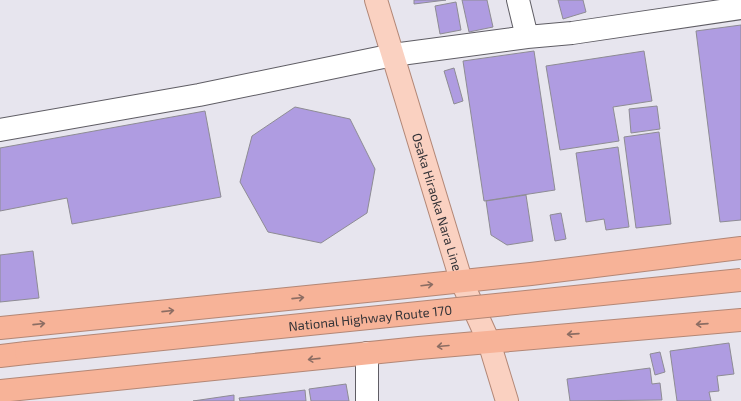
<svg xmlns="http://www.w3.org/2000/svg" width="741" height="401" font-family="'Exo 2',sans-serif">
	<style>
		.building { fill: #af9ce1; stroke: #8e8c94 }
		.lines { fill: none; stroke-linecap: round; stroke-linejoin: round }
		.minor-casing { stroke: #5f5d64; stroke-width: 24 }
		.major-casing { stroke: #b38776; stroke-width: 24 }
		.highway-casing { stroke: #b38776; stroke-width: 24 }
		.minor { stroke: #fff; stroke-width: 22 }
		.major { stroke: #fad1c1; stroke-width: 22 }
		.highway { stroke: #f7b398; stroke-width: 22 }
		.highway-bridge-casing { stroke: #b38776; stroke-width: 24; stroke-linecap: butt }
		.highway-bridge { stroke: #f7b398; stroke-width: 22 }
		.oneway { stroke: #8c6d63 }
		.labels { text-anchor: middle; stroke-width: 3; stroke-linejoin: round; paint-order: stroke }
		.street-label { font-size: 13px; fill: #353438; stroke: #e7e5ee }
	</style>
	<rect width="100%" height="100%" fill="#e7e5ee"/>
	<path class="building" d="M414 0H446L414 4Z
		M462 0H487L493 27 469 32Z
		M558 0H583L586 12 563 19Z
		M456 2 461 30 440 34 435 6Z
		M741 25V220L720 222 696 31Z
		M534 51 555 190 484 201 463 61Z
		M644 51 652 101 613 107 619 141 560 150 546 66Z
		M454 68 463 101 454 104 444 71Z
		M657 106 660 129 631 133 629 109Z
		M295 107 350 119 375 169 367 213 321 243 268 232 240 182 252 136Z
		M205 111 221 197 72 224 67 198 0 211V148Z
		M659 132 671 224 636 228 624 137Z
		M618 147 629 227 606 230 604 219 586 222 576 153Z
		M526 195 533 241 507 245 491 235 486 201Z
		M561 213 566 239 555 241 550 215Z
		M33 251 39 298 0 302V255Z
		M729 343 734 374 717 376 719 391 709 392 711 401H677L670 351Z
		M660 352 665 372 655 375 650 354Z
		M650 368 652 384 660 383 662 400 570 401 567 379Z
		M346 384 349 401H311L309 389Z
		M305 390 306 401H240L239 398Z
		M234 395V401H193Z"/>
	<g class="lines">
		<g class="minor-casing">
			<path id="minor" d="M518 0 527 37
				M0 130 199 95 393 55 527 37 572 33 741 8
				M367 353V401"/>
		</g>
		<g class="major-casing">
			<g id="major">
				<path id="s1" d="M376 0 461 280 489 342 507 401"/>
			</g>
		</g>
		<g class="highway-casing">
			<path id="highway" d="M0 328 406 287 531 274 741 248
				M0 356 26 353
				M0 391 419 348 741 320"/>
		</g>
		<use href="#minor" class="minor"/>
		<use href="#major" class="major"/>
		<use href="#highway" class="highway"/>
		<g class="highway-bridge-casing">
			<g id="highway-bridge">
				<path id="s2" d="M26 353 741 280"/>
			</g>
		</g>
		<use href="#highway-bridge" class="highway-bridge"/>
	</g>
	<defs><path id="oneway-shaft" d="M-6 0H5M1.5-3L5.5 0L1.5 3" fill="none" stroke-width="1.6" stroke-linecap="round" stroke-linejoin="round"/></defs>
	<g class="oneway">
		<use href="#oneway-shaft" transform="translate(427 285) rotate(-7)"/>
		<use href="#oneway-shaft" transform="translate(298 298) rotate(-6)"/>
		<use href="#oneway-shaft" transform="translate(168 311) rotate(-6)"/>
		<use href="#oneway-shaft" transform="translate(39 324) rotate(-6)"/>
		<use href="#oneway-shaft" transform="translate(702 324) rotate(176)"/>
		<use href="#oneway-shaft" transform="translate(573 334) rotate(176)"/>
		<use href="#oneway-shaft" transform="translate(443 346) rotate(175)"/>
		<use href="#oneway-shaft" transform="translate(314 359) rotate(174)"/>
	</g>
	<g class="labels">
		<g class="street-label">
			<text dy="5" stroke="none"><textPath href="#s1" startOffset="211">Osaka Hiraoka Nara Line</textPath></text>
			<text dy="5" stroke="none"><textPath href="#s2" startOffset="346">National Highway Route 170</textPath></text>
		</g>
	</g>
</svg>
